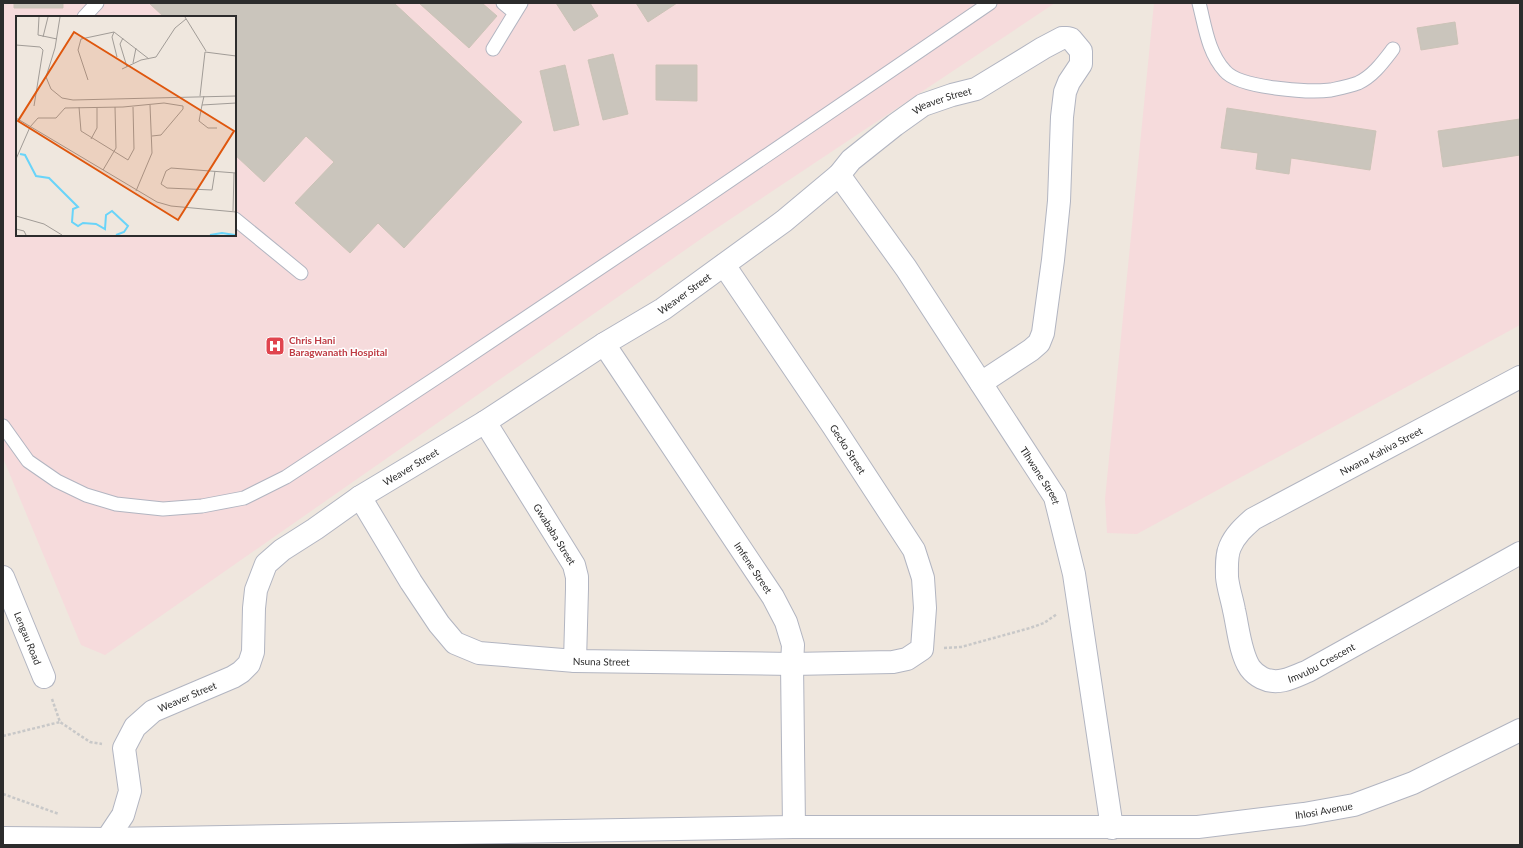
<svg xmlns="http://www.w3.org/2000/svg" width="1523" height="848" font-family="Lato,sans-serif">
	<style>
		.medical { fill: #f6dbdc; fill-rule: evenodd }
		.building { fill: #cac5bc; stroke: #cbc3b7 }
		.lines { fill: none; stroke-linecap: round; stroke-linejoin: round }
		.lane-casing { stroke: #b2b5c1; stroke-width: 15 }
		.street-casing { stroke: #b2b5c1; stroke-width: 24 }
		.path { stroke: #c8c8c8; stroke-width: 2.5; stroke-dasharray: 3 2; stroke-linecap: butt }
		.lane { stroke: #fff; stroke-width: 13 }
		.street { stroke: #fff; stroke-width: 22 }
		.labels { text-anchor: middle; stroke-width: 3; stroke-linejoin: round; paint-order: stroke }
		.street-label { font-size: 10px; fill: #2c2c2c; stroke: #fff }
		.health-label { font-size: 10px; font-weight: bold; fill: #be3a42; stroke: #fff; text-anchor: start }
		.inset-river { fill: none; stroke: #69d4f9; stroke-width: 2 }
		.inset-road { fill: none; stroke: #a19c97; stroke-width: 1 }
		.view { fill: #df570e; fill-opacity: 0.15; stroke: #df570e; stroke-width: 2 }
		.inset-edge { fill: none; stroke: #2c2c2c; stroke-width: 2 }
	</style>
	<rect width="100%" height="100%" fill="#efe7de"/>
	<path class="medical" d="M3 3H1055L708 234 105 655 81 645 3 458ZM17 17H235V235H17Z
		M1154 3H1520V325L1137 534 1107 533 1105 499Z"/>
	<path class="building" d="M14 3H63V8H14Z
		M149 3H394L522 122 404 248 378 223 350 253 295 203 334 162 306 136 264 182 235 155V17H164Z
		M419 3H482L497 16 469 48Z
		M556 3H590L598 16 574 31Z
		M636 3H677L648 22Z
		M1455 22 1458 44 1421 50 1417 28Z
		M613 54 628 114 603 120 588 60Z
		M565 65 579 125 554 131 540 71Z
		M656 65H697V101L656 100Z
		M1227 108 1376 131 1370 170 1291 158 1289 174 1256 169 1258 153 1221 148Z
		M1520 119V155L1443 167 1438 131Z"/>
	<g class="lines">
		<g class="lane-casing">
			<path id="lane" d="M503 3 515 13
				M1199 3C1205 26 1208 53 1225 71 1239 88 1310 93 1331 90 1340 88 1350 86 1358 83 1373 76 1383 62 1393 49
				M84 17 97 3
				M493 49 521 3
				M235 219 301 273
				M3 426 28 461 57 481 86 495 116 504 163 509 202 506 244 498 286 477 445 372 688 209 990 3"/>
		</g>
		<g class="street-casing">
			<g id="street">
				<path id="s1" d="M839 175 906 268 1055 497 1074 574 1112 828"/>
				<path id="s2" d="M604 344 773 597 786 622 793 645 792 664 794 827"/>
				<path id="s3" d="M1520 377 1253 519C1244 527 1235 535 1230 547 1226 556 1227 567 1227 577 1228 588 1232 599 1234 610 1238 627 1240 653 1250 668 1253 672 1258 676 1262 678 1278 686 1294 677 1308 671L1520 553"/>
				<path id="s4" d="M485 422 574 565 577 577V589L575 661"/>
				<path id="s5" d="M360 497 411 582 439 624 455 643 479 653 575 661 792 664 893 662 907 659 922 649 925 608 923 578 914 550 833 426 724 265"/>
				<path id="s6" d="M3 577 44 677"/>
				<path id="s7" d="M3 838 107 839 794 827H1198L1304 814 1354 805 1413 783 1520 730"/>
				<path id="s8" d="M108 845 107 839 123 815 130 791 124 748 135 727 153 711 233 677 241 672 249 664 253 652 254 608 256 590 266 564 282 550 315 529 360 497 485 422 604 344 663 309 784 221 839 175 851 160 895 125 923 105 952 95 976 89 1043 48 1062 38H1067L1071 39 1081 51V64L1069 82 1065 92 1062 117 1059 201 1053 260 1043 333 1039 343 1031 350 981 383"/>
			</g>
		</g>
		<path class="path" d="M944 648 961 647 1030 628 1044 623 1057 614
			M52 699 60 722 90 742 102 744
			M3 736 60 722
			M3 794 59 814"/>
		<use href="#lane" class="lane"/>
		<use href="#street" class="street"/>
	</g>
	<defs>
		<g id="hospital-square" transform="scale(1)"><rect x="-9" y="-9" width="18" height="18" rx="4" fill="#e0444e" stroke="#fff"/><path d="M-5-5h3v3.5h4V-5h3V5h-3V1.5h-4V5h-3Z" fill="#fff"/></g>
	</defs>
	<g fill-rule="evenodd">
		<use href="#hospital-square" x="275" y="346"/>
	</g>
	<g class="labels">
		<g class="street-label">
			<text dy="4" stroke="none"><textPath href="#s8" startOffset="1184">Weaver Street</textPath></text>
			<text dy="4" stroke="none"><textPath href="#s8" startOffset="860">Weaver Street</textPath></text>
			<text transform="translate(848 449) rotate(57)" y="4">Gecko Street</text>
			<text transform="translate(1381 451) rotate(-28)" y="4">Nwana Kahiva Street</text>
			<text dy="4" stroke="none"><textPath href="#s8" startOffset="536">Weaver Street</textPath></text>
			<text dy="4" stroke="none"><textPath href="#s1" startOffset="362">Tlhwane Street</textPath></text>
			<text dy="4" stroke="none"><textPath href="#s4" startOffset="132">Gwababa Street</textPath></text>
			<text dy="4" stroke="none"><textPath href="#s2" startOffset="269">Imfene Street</textPath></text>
			<text dy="4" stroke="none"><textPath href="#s6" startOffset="66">Lengau Road</textPath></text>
			<text dy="4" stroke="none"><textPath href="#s5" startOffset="323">Nsuna Street</textPath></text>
			<text dy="4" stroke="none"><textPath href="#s3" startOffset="543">Imvubu Crescent</textPath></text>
			<text dy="4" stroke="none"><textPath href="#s8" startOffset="188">Weaver Street</textPath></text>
			<text dy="4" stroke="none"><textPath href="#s7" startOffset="1322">Ihlosi Avenue</textPath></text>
		</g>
		<g class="health-label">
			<text x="289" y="344">Chris Hani<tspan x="289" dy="12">Baragwanath Hospital</tspan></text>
		</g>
	</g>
	<g transform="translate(16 16)">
		<rect width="220" height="220" fill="#efe7de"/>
		<path class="inset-river" d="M4 138 9 139 20 160 33 162 62 191 57 193 56 206 62 210 67 207 80 208 89 213 90 199 96 195 112 210 108 216 100 219M194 219 206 217 219 219"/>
		<path class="inset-road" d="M23 1 22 19 41 23M44 1 39 32 30 61 35 73 46 82 57 84 220 80M169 1 190 35M98 16 96 21 101 41M27 21 32 1M107 22 104 28 111 51M0 29 24 31 27 34 18 90M117 47 120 32M106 53 125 44 140 41 159 12 170 3M72 64 62 34 65 23 98 16 133 43M184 80 189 36 220 40M188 80 186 89 220 87M186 89 183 105 192 112H201M63 91 65 115 112 144 118 133 117 91M0 102 141 186 155 190 220 196M75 123 81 112V92M0 143 14 111 22 102H40L49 92 107 91 148 87 167 90V93L145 119 136 120M87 154 100 132 99 91M199 155 196 174 151 172 145 168 150 155 155 152 220 157M120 175 136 137 134 89M217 195 218 157M0 200 28 208 46 219M0 213 8 215 10 219"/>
		<path class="view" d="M58 16 218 115 162 204 2 105Z"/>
		<rect width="220" height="220" class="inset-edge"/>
	</g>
	<rect width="1523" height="848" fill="none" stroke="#2c2c2c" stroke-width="8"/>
</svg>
